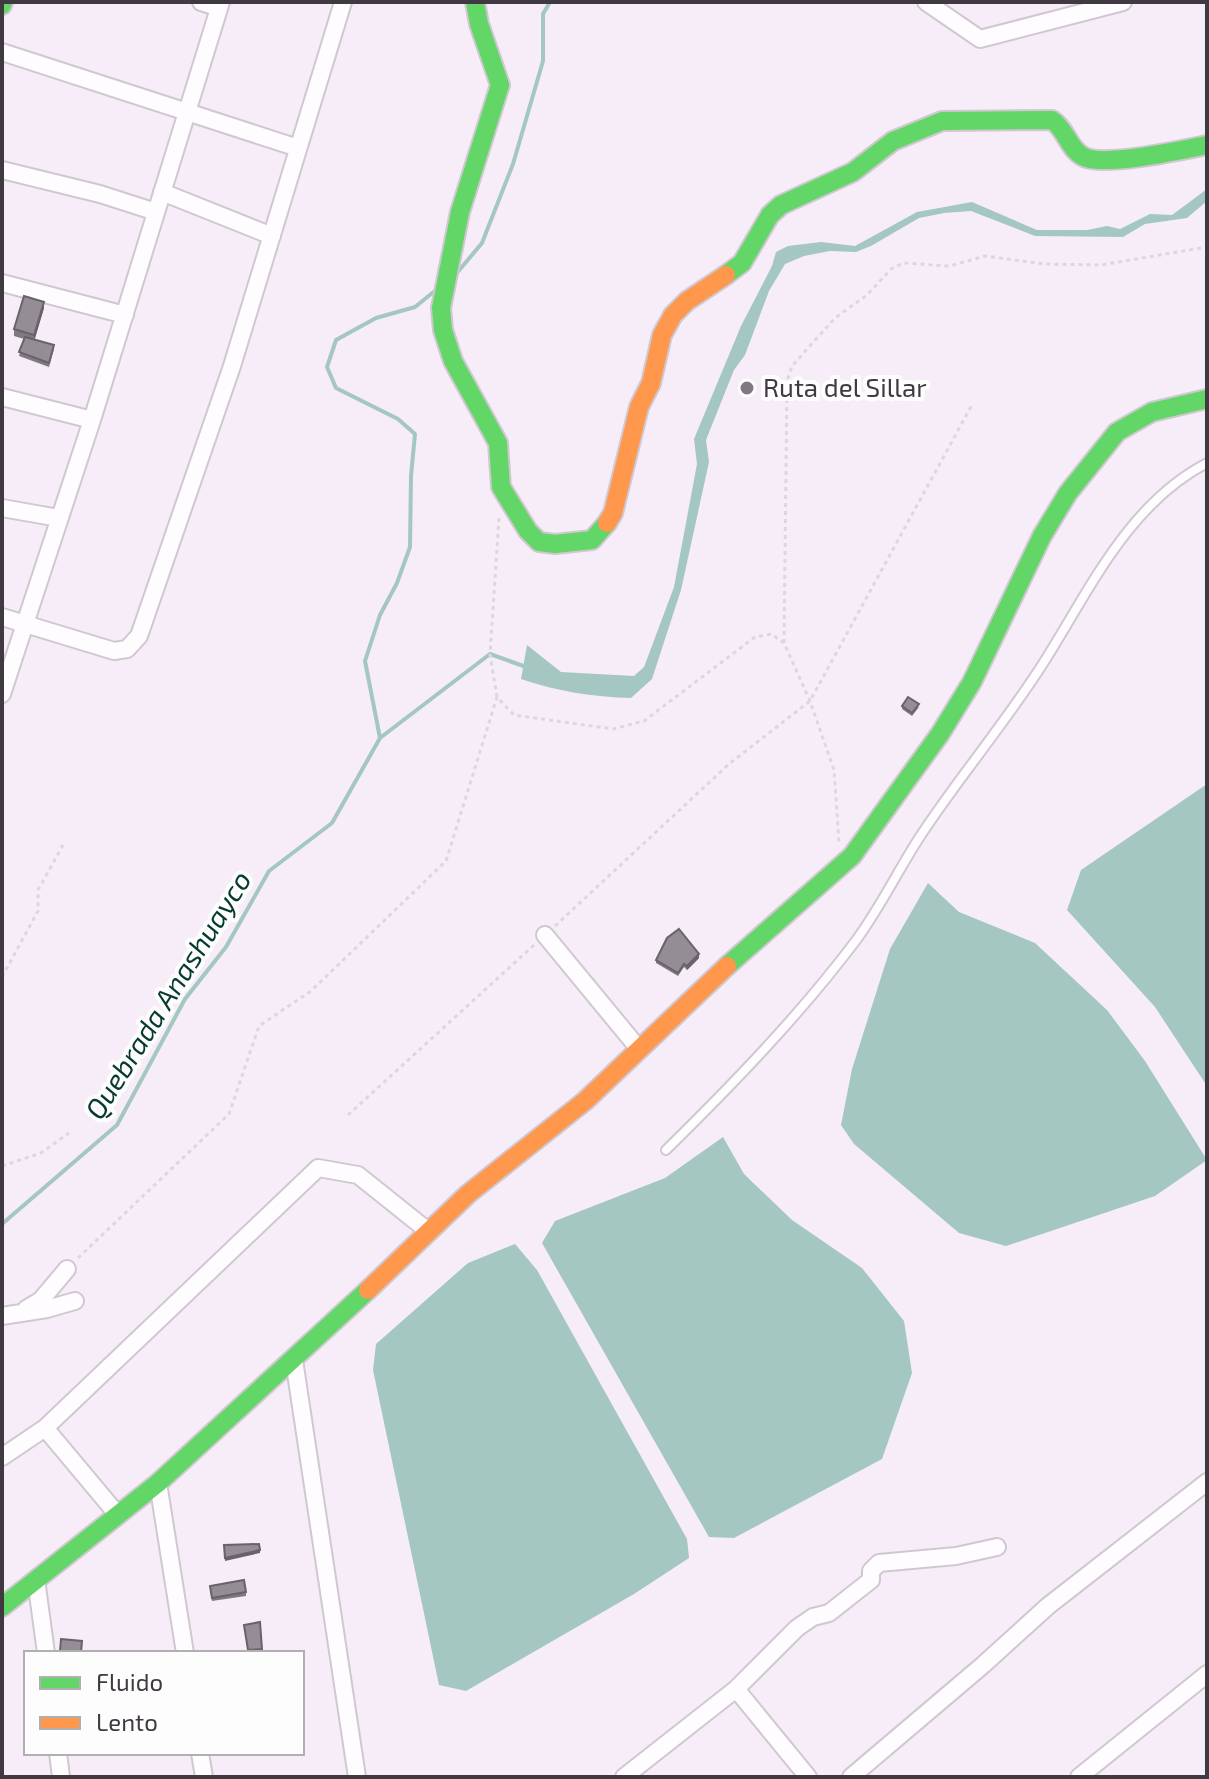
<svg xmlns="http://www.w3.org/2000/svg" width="1209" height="1779" font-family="'Exo 2',sans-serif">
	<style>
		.water { fill: #a4c7c1 }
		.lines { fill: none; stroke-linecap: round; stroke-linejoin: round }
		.stream { stroke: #a4c7c1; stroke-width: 4 }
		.lane-casing { stroke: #d0c8d1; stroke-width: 12 }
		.street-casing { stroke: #d0c8d1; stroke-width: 20 }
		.fast-casing { stroke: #d0c8d1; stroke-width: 22 }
		.slow-casing { stroke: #d0c8d1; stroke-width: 22 }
		.path { stroke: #dbd8db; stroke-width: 3; stroke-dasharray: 4 4; stroke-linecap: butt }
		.lane { stroke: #fefcfe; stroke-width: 8 }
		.street { stroke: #fefcfe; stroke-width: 16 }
		.fast { stroke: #63d668; stroke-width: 18 }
		.slow { stroke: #ff974d; stroke-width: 18 }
		.wall { fill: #7f7980 }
		.shaded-wall { fill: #686368 }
		.building { fill: #948d95; stroke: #686368; stroke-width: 2 }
		.poi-dot { fill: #807882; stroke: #fdfdfd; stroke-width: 3 }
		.labels { text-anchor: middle; stroke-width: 8; stroke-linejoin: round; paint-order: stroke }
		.poi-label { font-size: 26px; fill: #403942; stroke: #fdfdfd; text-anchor: start }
		.water-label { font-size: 28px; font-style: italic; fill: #06392f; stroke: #fdfdfd }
	</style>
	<rect width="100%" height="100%" fill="#f7edf8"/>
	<path class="water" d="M1207 189V201L1187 218 1145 224 1123 237 1035 236 971 211 944 213 919 218 871 246 856 252 830 251 804 256 785 264 769 291 745 355 734 370 706 440 709 462 681 590 652 679 631 698C593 697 556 691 521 679L527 645 561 672 634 676 644 667 674 587 697 464 694 439 741 326 772 266 776 252 788 246 821 242 855 246 917 212 972 202 1037 230H1087L1107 226 1120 229 1150 214 1172 215Z
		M1207 784V1086L1155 1007 1067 910 1081 870Z
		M928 883 959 912 1035 943 1107 1010 1145 1061 1207 1160 1155 1196 1006 1246 959 1233 854 1144 841 1125 852 1069 890 949Z
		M723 1137 744 1174 792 1220 862 1268 904 1321 912 1373 882 1459 734 1538 709 1537 542 1243 555 1221 665 1178Z
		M515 1244 537 1270 687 1539 689 1558 634 1594 466 1691 439 1685 373 1370 376 1344 468 1263Z"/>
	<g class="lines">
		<path class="stream" d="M456 274 482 243 513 164 543 61V14L550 2
			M380 738 365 661 380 615 397 583 410 547 411 476 415 434 398 419 336 388 327 367 336 340 376 318 415 307 436 290
			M2 1224 117 1125 185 999 226 947 269 871 332 823 380 738 490 654 526 667"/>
		<g class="lane-casing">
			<path id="lane" d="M666 1150C732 1085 798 1017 854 943 879 910 898 870 921 835 960 776 1006 722 1044 662 1089 591 1128 504 1207 463"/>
		</g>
		<g class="street-casing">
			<path id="street" d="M201 2 219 8
				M926 2 980 39 1123 2
				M2 52 298 148
				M2 170 100 194 156 212
				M162 192 272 236
				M2 283 125 315
				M2 397 92 420 221 2
				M2 508 59 518
				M2 617 114 651 127 649 139 636 232 366 343 2
				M2 694 92 420
				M545 935 639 1049
				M26 1309 41 1300 67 1269
				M2 1316 47 1309 75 1301
				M294 1360 357 1777
				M45 1428 117 1514
				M2 1457 45 1428 318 1168 358 1175 428 1231
				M158 1483 185 1653
				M36 1579 46 1653
				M736 1689 808 1777
				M58 1753 61 1777
				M200 1753 204 1777
				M624 1777 736 1689 797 1628 813 1617 829 1613 871 1580V1571L879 1563 956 1556 997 1547
				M851 1777 983 1665 1048 1606 1207 1482
				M1079 1777 1207 1674"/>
		</g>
		<g class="fast-casing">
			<path id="fast" d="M475 2 479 24 500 85 460 212 441 308 443 330 453 361 498 443 501 487 528 531 539 542 555 544 592 540 607 523
				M2 5 3 2
				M726 275 742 263 770 215 781 205 853 172 893 141 942 121 1052 120C1066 129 1069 150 1084 157 1105 167 1182 150 1207 145
				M727 966 852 856 940 734 972 682 1042 536 1068 493 1117 432 1152 412 1207 399
				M2 1607 158 1483 368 1290"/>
		</g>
		<g class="slow-casing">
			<path id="slow" d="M607 523 613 513 639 407 651 383 662 335 673 315 687 301 726 275
				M368 1290 468 1194 585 1101 727 966"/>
		</g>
		<path class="path" d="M499 518 490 654 497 697 514 715 613 729 644 721 755 637 771 634 784 643 810 701 834 770 839 842
			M784 643 787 381 792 366 835 318 867 295 891 269 903 263 950 266 985 256 1044 264 1101 265 1207 247
			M555 926 729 764 810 701 973 403
			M2 977 38 911V890L63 845
			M348 1115 534 945
			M2 1166 41 1153 69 1133
			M78 1258 229 1114 259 1026 311 991 446 861 497 697"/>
		<use href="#lane" class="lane"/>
		<use href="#street" class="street"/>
		<use href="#fast" class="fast"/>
		<use href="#slow" class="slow"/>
	</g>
	<path class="wall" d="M44 308 34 340 54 349 49 367 19 356 24 339 14 336V329Z
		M902 706 919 707 912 716 902 709Z
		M699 958 687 970 684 967 678 976 656 963V960Z
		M210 1589 246 1592V1596L212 1601Z
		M260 1622 262 1652 248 1653 244 1625Z"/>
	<path class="shaded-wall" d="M44 302V308L34 342V335Z
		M699 954V958L687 970V966Z
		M260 1550V1553L225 1561V1558Z"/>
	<path class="building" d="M24 296 44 302 34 335 14 329Z
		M25 337 54 345 49 363 19 352Z
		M908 697 919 704 912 713 902 706Z
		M679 929 699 954 687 966 684 964 678 973 656 960 667 938Z
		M259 1544 260 1550 225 1558 224 1545Z
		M244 1580 246 1592 212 1598 210 1586Z
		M260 1622 262 1649 248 1650 244 1625Z
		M61 1639 82 1641 81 1653 60 1651Z"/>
	<circle class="poi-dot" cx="747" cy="388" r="8"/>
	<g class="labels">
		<g class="poi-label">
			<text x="763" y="397">Ruta del Sillar</text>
		</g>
		<g class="water-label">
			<text transform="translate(168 995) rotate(-58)" y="10">Quebrada Anashuayco</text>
		</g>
	</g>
	<rect width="1209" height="1779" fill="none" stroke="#403942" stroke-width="8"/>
	<rect x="24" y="1651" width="280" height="104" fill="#fdfdfd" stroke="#b1afb2" stroke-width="2"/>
	<rect x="40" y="1677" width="40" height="12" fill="#63d668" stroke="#b1afb2" stroke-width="2"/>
	<text x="96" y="1691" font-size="24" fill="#403942">Fluido</text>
	<rect x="40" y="1717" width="40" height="12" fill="#ff974d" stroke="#b1afb2" stroke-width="2"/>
	<text x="96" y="1731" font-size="24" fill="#403942">Lento</text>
</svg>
